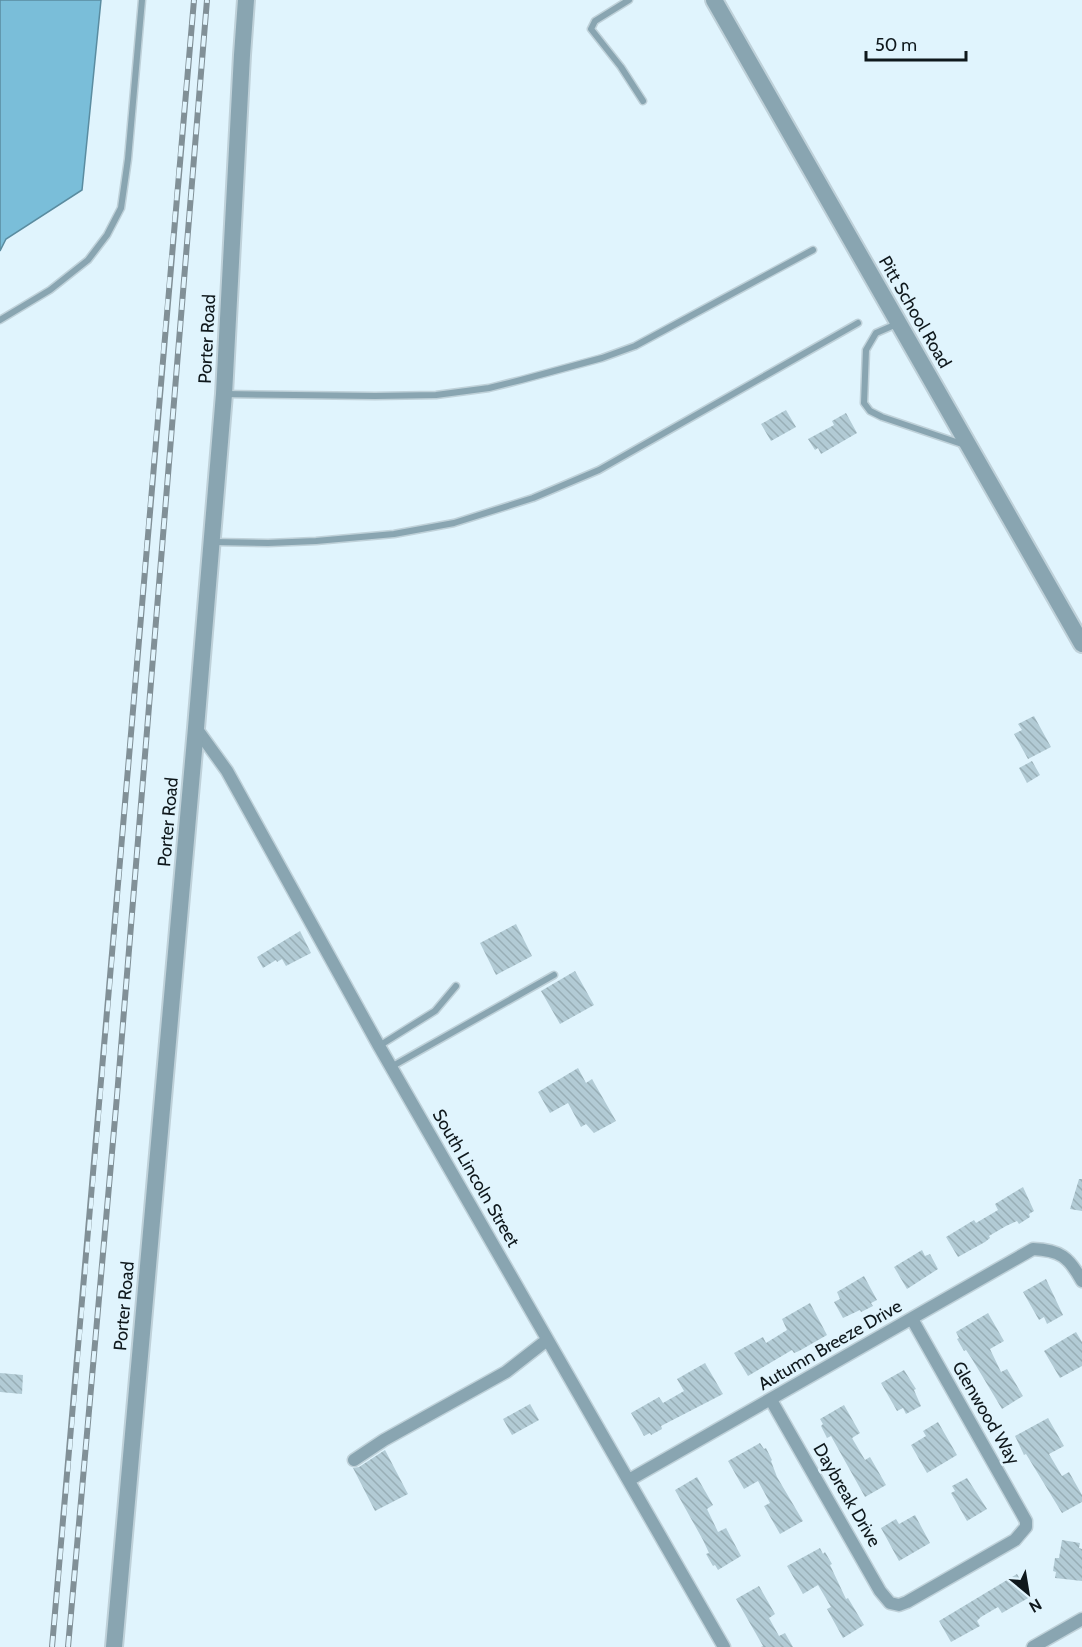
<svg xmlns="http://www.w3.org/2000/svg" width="1082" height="1647" font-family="Cabin,sans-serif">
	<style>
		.water { fill: #7abed9; stroke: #5a8ca0; stroke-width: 1.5 }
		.building { fill: url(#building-back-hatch) }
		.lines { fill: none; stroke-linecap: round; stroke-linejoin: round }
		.service-casing { stroke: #bfd1d9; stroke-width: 9 }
		.minor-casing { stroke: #bfd1d9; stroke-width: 15 }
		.tertiary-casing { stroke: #bfd1d9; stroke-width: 20 }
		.service { stroke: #89a5b1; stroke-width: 6 }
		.minor { stroke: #89a5b1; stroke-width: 12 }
		.tertiary { stroke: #89a5b1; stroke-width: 16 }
		.rail-casing { stroke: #819097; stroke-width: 6 }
		.rail { stroke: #e0f4fd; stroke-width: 4; stroke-dasharray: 11; stroke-linecap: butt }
		.labels { text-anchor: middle; stroke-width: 5; stroke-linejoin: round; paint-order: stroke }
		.street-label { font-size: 18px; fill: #0f181c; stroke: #e0f4fd }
	</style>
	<defs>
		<pattern id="building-back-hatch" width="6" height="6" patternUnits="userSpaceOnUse" patternTransform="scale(1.5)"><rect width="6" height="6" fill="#b2cbd5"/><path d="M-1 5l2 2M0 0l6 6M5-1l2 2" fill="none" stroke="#98aeb6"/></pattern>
	</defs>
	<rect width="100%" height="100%" fill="#e0f4fd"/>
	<path class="water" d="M0 0H101L82 190 6 239 0 251Z"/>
	<path class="building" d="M786 410 796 427 771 441 761 424Z
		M846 413 857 433 821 454 818 448 815 450 808 439 834 425 832 421Z
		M1034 716 1051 747 1028 759 1014 734 1022 730 1018 724Z
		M1032 761 1040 775 1027 783 1019 768Z
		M516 924 532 956 496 975 480 943Z
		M300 931 311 953 286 966 282 959 277 962 276 960 263 968 257 957Z
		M575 971 594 1005 560 1024 541 991Z
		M578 1068 586 1083 592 1079 616 1121 594 1133 586 1124 581 1127 568 1103 550 1113 538 1092Z
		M1079 1179H1082V1211L1070 1209Z
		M1023 1187 1034 1211 1029 1214 1030 1217 1019 1224 1017 1221 1006 1226 989 1236 990 1238 985 1242 958 1257 946 1237 974 1220 976 1223 998 1210 995 1204Z
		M922 1250 925 1256 930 1254 938 1269 907 1289 894 1267Z
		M864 1276 877 1300 871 1303 873 1306 861 1312 860 1310 843 1318 834 1302 840 1299 837 1292Z
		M1046 1279 1063 1315 1047 1324 1044 1317 1039 1320 1023 1292Z
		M810 1303 827 1335 799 1351 794 1353 792 1350 748 1376 734 1353 763 1337 766 1343 787 1330 782 1319Z
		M988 1313 1004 1341 990 1349 1001 1372 1007 1369 1023 1396 1002 1409 972 1359 966 1350 964 1351 957 1339 959 1338 956 1332Z
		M1076 1332 1082 1342V1366L1060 1378 1044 1351Z
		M705 1363 723 1394 661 1426 662 1429 651 1435 650 1433 644 1436 631 1413 659 1397 663 1403 684 1391 677 1379Z
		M904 1370 916 1389 914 1390 921 1406 906 1414 903 1408 897 1411 881 1383Z
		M0 1373 23 1375 22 1394 0 1392Z
		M530 1404 539 1420 512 1435 503 1419Z
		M844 1405 860 1433 852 1438 865 1460 870 1457 886 1485 865 1497 831 1436 827 1438 821 1426 823 1424 820 1419Z
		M1048 1418 1064 1446 1049 1454 1062 1476 1069 1472 1082 1495V1502L1062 1513 1026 1454 1024 1455 1015 1436Z
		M938 1422 957 1455 927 1473 911 1445 926 1436 923 1431Z
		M760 1443 764 1449 766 1448 772 1460 771 1461 777 1477 803 1521 780 1534 764 1506 770 1503 758 1481 744 1489 728 1461Z
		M385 1450 408 1494 375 1511 353 1468 359 1467Z
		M697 1477 713 1505 707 1509 718 1532 726 1528 741 1556 718 1570 715 1565 713 1566 706 1554 709 1553 703 1540 675 1490Z
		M967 1478 987 1509 967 1521 951 1493 955 1491 952 1486Z
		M915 1515 930 1543 899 1561 881 1528 896 1519 899 1524Z
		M1062 1540 1080 1543 1079 1548 1082 1549V1581L1055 1578 1056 1572 1053 1571 1055 1558H1059Z
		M820 1548 823 1554 825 1552 832 1564 830 1565 846 1599 848 1598 864 1625 843 1638 827 1609 831 1607 818 1585 803 1594 787 1566Z
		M1017 1574 1030 1597 1002 1613 998 1607 981 1617 977 1621 980 1626 951 1642 939 1621Z
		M759 1586 775 1614 769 1618 779 1636 785 1633 793 1647H761L763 1646 736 1599Z"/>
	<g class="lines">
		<g class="service-casing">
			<path id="service" d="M629 0 595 21 591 29 621 67 643 101
				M0 320 50 290 88 260 107 235 121 208 128 159 142 0
				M899 323 876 333 866 350 864 403 870 411 882 417 965 445
				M224 394 375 396 436 395 489 388 521 380 602 358 635 346 813 250
				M214 542 268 543 316 541 394 534 454 523 533 498 599 470 858 323
				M379 1046 435 1011 456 986
				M391 1067 554 975"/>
		</g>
		<g class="minor-casing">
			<path id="minor" d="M196 728 227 771 379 1046 724 1647
				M771 1400 880 1591 890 1603 899 1605 907 1602 1015 1540 1026 1527V1521L912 1319
				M354 1460 384 1440 506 1372 547 1340
				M629 1480 1033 1249C1060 1250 1069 1257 1082 1281
				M1033 1647 1082 1619"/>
		</g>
		<g class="tertiary-casing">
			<path id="tertiary" d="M714 0 1082 644
				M114 1647 196 728 224 394 242 55 246 0"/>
		</g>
		<use href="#service" class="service"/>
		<use href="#minor" class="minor"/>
		<use href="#tertiary" class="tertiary"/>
		<g class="rail-casing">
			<path id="rail" d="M52 1647C102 1098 145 549 194 0
				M68 1647 117 1096 207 0"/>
		</g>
		<use href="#rail" class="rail"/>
	</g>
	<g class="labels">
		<g class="street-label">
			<text transform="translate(915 312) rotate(60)" y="6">Pitt School Road</text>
			<text transform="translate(207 339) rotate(-87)" y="6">Porter Road</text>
			<text transform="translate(168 822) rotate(-85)" y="6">Porter Road</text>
			<text transform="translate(476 1178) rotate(60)" y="6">South Lincoln Street</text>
			<text transform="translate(124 1306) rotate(-85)" y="6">Porter Road</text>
			<text transform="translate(830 1345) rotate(-30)" y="6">Autumn Breeze Drive</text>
			<text transform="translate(986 1413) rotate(60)" y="6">Glenwood Way</text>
			<text transform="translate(847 1495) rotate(60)" y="6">Daybreak Drive</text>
		</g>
	</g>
	<g transform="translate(1028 1593) rotate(150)" stroke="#e0f4fd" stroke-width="4.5" paint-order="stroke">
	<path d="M0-4.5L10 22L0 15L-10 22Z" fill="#0f181c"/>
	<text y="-9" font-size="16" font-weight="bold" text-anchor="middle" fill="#0f181c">N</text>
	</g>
	<path d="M866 51v9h100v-9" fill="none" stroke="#0f181c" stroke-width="3"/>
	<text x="875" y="51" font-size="18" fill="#0f181c" stroke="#e0f4fd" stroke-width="4.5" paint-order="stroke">50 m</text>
</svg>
